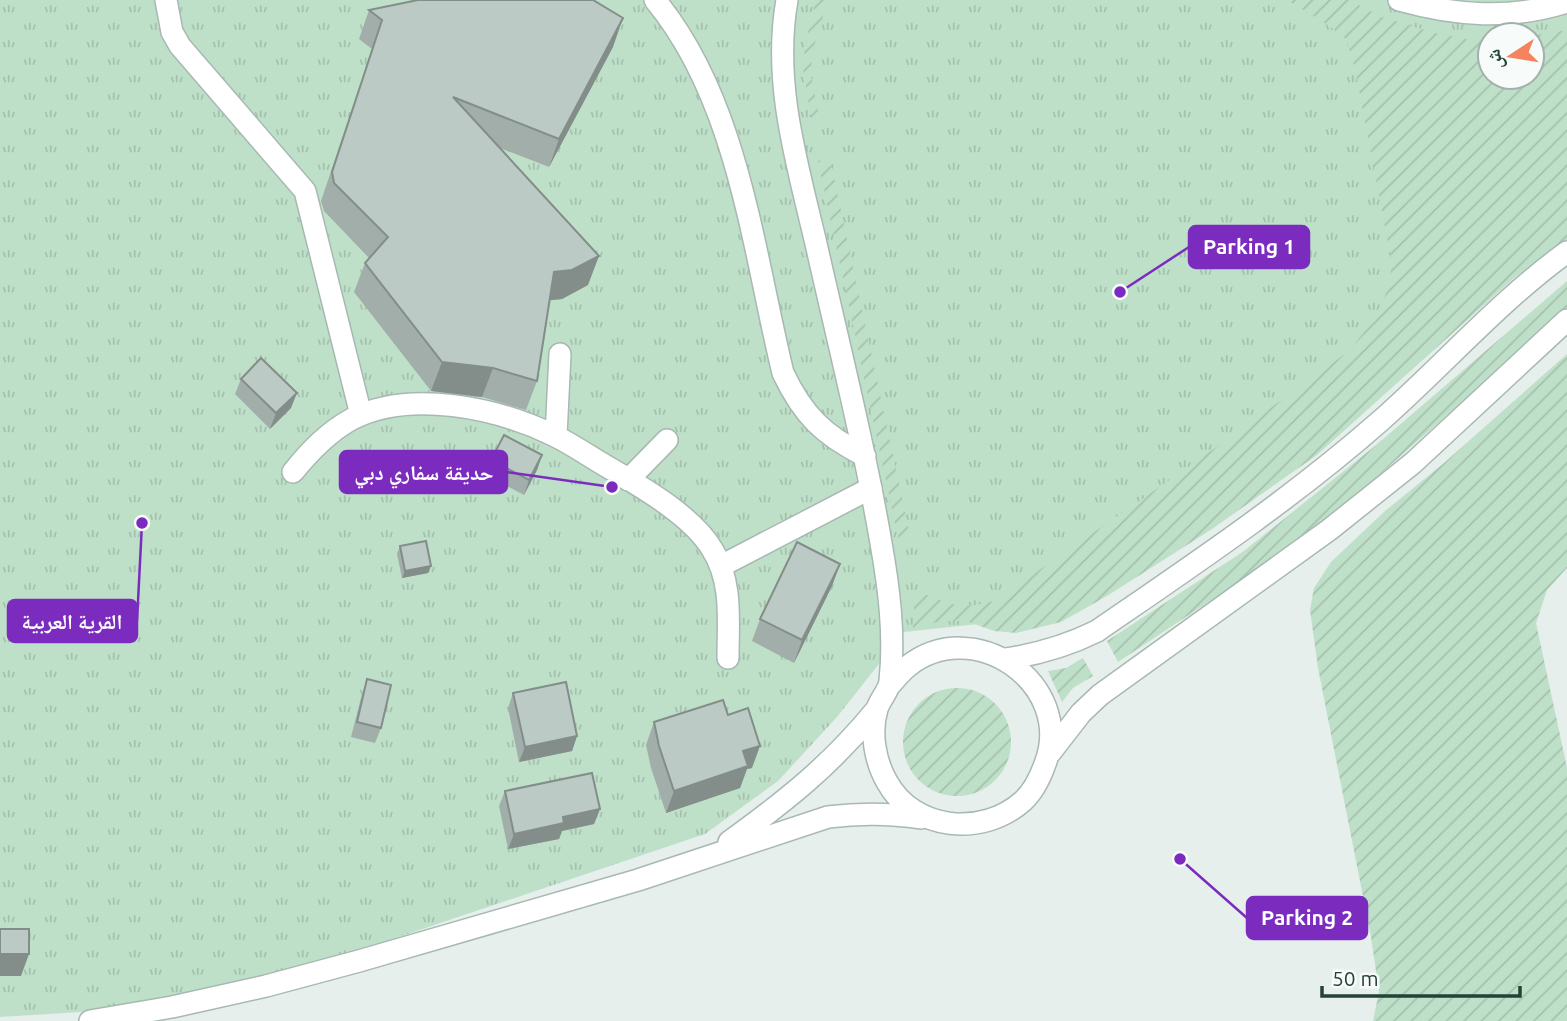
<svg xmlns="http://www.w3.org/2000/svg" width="1567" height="1021" font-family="Ubuntu,'Noto Naskh Arabic',sans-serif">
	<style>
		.park { fill: url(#park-tufts); fill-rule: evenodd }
		.garden { fill: url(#garden-furrows) }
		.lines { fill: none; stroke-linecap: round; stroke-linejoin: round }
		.pedestrian-casing { stroke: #a8b8b2; stroke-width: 24 }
		.minor-casing { stroke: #a8b8b2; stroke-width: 24 }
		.pedestrian { stroke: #fff; stroke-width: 21 }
		.minor { stroke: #fff; stroke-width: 21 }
		.wall { fill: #a1aea9 }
		.shaded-wall { fill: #838d89 }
		.building { fill: #bbcac4; stroke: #838d89; stroke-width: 2 }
		.leader { fill: none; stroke: #7b2cbf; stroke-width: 2.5 }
		.callout-dot { fill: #7b2cbf; stroke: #f7fbf9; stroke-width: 2.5 }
		.callout { fill: #7b2cbf; stroke: #7b2cbf; stroke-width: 2.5 }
		.callout-label { font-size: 21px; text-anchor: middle; font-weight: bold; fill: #fff }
	</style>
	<defs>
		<pattern id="park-tufts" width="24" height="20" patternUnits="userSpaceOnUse" patternTransform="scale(1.75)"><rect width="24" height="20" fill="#bfe0c8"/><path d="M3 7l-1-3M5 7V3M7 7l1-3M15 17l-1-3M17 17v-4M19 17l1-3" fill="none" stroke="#a4c1ad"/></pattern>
		<pattern id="garden-furrows" width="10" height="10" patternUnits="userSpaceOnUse" patternTransform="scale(1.75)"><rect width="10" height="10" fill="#bfe0c8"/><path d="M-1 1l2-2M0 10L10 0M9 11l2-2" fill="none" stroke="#a4c1ad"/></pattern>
	</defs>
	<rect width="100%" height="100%" fill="#e6efeb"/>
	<path class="park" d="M0 0H1567V226L1044 617 904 632 837 717 778 781 705 834 241 990 170 996 169 999 81 1012 0 1017ZM1490 35H1532V77H1490Z"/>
	<path class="garden" d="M816 0H828L815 43 810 71 819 116 811 118 803 68 805 45Z
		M1287 0H1349L1382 17 1435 33 1472 40H1490V77H1532V36L1567 30V240L1514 278 1317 455 1212 529 1107 596 1061 622 1016 633 994 631 966 621H941L913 628 915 591C951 603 957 612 996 600L1197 461 1349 351 1373 321 1387 291 1392 264 1355 69 1346 39 1328 25Z
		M830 159 911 540 899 542 818 161Z
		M1567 281V309L1361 491 1267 563 1118 662 1107 641 1244 551 1375 446Z
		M1567 354V568L1547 590 1536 623 1567 768V1021H1373L1379 992 1371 937 1318 668 1310 610 1314 588 1331 562 1385 511 1444 463Z
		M1083 658 1093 676 1073 688 1062 702 1048 671 1066 668Z
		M903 742a54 54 0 1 1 108 0a54 54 0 1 1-108 0Z"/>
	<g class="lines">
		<g class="pedestrian-casing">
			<path id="pedestrian" d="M166 0 172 32 180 46 305 191 361 415
				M556 436 560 354
				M293 472C310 451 328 432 352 419 410 389 497 408 553 435 574 445 593 459 613 470 645 489 693 517 712 549 733 582 728 621 728 658
				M628 480 667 440
				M721 566 871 488"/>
		</g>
		<g class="minor-casing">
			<path id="minor" d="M655 0C738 100 753 250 783 373 803 415 823 435 865 456
				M787 0C772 84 798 166 817 248 839 346 864 444 881 543 889 588 895 635 890 681 889 691 880 699 877 709 870 733 875 761 887 782 914 831 983 837 1023 801 1034 791 1040 778 1045 764 1076 684 973 613 907 667 901 672 895 679 890 685
				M1399 0C1456 16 1510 20 1567 2
				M1006 659C1039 654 1067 646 1097 631 1193 565 1290 500 1378 423 1442 367 1498 302 1567 252
				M1050 753 1081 713 1100 695 1329 530 1413 463 1567 320
				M729 842C787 800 831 765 876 710
				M90 1021 172 1007 266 986 359 961 638 880 828 817C860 813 889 813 921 818"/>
		</g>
		<use href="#pedestrian" class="pedestrian"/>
		<use href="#minor" class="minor"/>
	</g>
	<path class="wall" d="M369 10 613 47 549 167 500 148 588 285 562 299 550 300 537 381 526 410 482 397 431 391 354 292 365 263 369 258 324 211 321 201 372 49 359 39Z
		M241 379 291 408 270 429 235 394Z
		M542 455 537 470 524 495 486 475 491 460Z
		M400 546 428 573 402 578 397 554Z
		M840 564 832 586 794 663 752 641 760 619Z
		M367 679 381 728 375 743 351 737 362 694Z
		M513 693 577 736 572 751 519 762 508 708Z
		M728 715 752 768 747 769 740 788 666 813 651 768 646 745 654 722Z
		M505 791 600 809 594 824 562 831 559 839 508 849 499 806Z"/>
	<path class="shaded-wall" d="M623 18 613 47 549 167 559 139Z
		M599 256 588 285 562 299 544 301 554 272Z
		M442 362 493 368 482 397 431 391Z
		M297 393 291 408 270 429 276 413Z
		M542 455 537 470 524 495 529 480Z
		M840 564 832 586 794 663 802 640Z
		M431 566 428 573 402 578 405 571Z
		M577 736 572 751 519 762 525 747Z
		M760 746 752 768 747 769 740 788 666 813 674 791 743 751Z
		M600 809 594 824 562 831 559 839 508 849 514 834 563 817Z
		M0 954H29L21 976H0Z"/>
	<path class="building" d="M418 0H593L623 18 559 139 453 97 599 256 572 270 554 272 537 381 493 368 442 362 365 263 388 237 334 183 332 172 382 20 369 10Z
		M261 358 297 393 276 413 241 379Z
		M504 435 542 455 529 480 491 460Z
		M426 541 431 566 405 571 400 546Z
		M797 542 840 564 802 640 760 619Z
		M367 679 391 685 381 728 357 722Z
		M566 682 577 736 525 747 513 693Z
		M723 700 728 715 748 708 760 746 743 751 748 766 674 791 659 746 654 722Z
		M592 773 600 809 563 817 564 823 514 834 505 791Z
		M0 929H29V954H0Z"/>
	<path class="leader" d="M1120 292L1189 247M612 487L507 472M142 523L137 621M1180 859L1247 918"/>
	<g class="callout-dot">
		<circle cx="1120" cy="292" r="7"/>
		<circle cx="612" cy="487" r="7"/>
		<circle cx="142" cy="523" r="7"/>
		<circle cx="1180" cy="859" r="7"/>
	</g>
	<g class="callout">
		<rect x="1189" y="226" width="120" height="42" rx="7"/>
		<rect x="340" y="451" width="167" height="42" rx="7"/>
		<rect x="8" y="600" width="129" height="42" rx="7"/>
		<rect x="1247" y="897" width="120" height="42" rx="7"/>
	</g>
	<g class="callout-label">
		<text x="1249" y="254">Parking 1</text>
		<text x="424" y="480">حديقة سفاري دبي</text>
		<text x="72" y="629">القرية العربية</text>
		<text x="1307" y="925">Parking 2</text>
	</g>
	<g transform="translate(1511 56) rotate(258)"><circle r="33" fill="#f7fbf9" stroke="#a3b1ad" stroke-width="2"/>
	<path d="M0-5L12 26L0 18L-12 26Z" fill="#f4845f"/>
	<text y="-10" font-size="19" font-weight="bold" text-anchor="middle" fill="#24423a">ش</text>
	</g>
	<path d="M1322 986v10h198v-10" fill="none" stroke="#24423a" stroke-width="3.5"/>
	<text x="1332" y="986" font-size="21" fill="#24423a" stroke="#f7fbf9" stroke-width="5" paint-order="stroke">50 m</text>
</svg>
